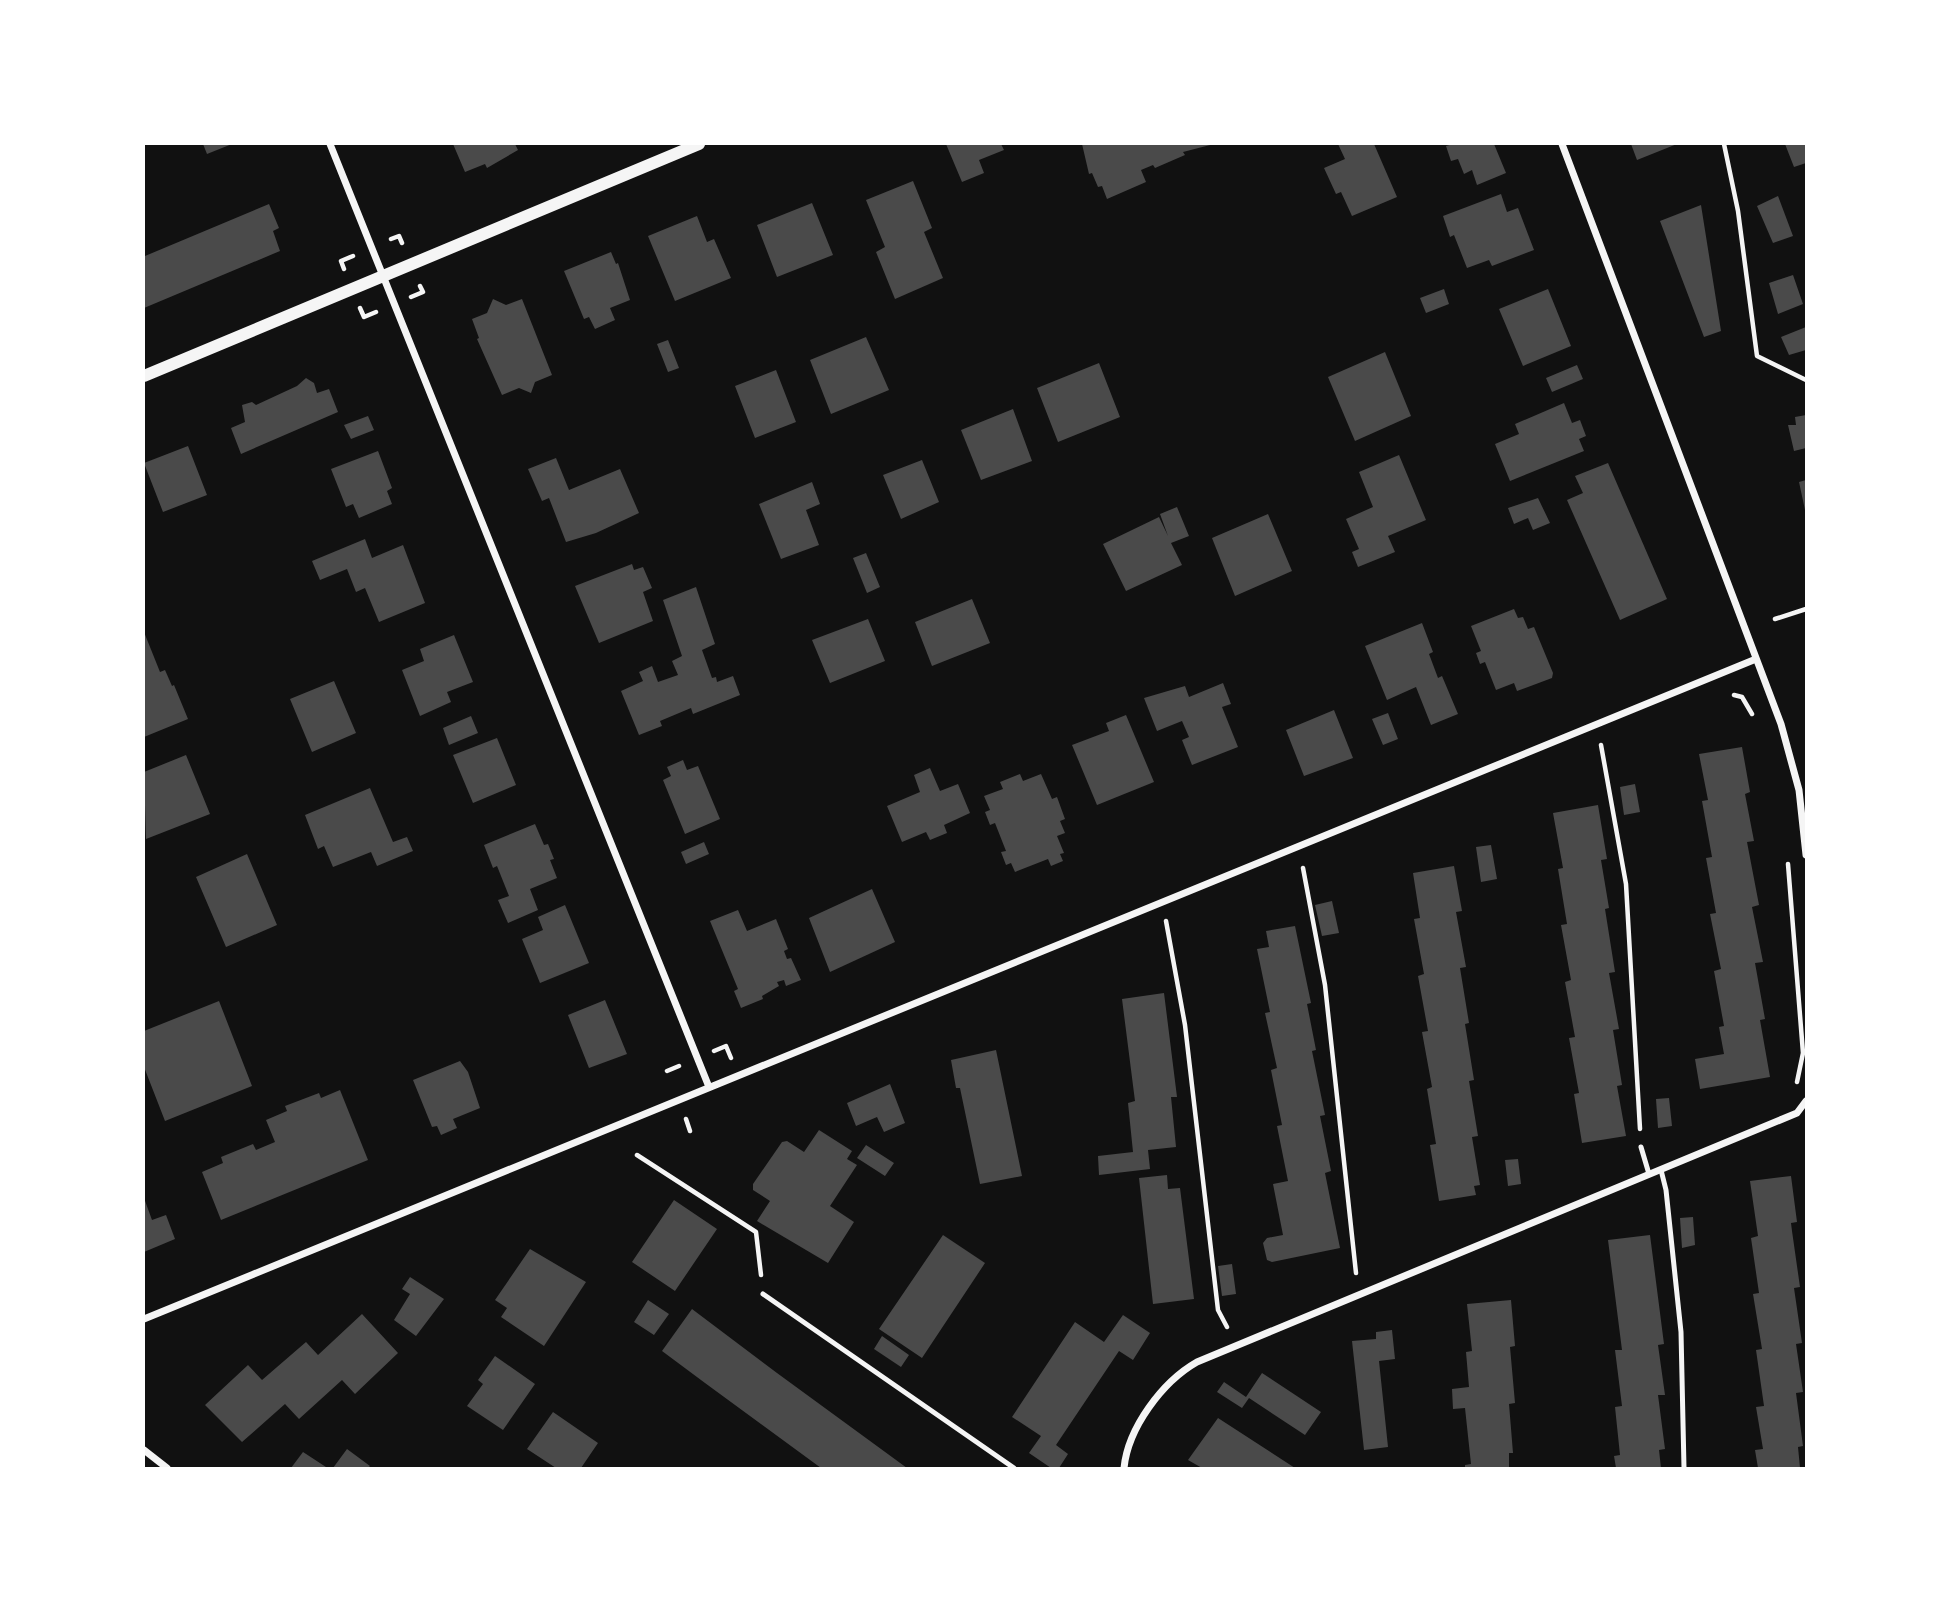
<svg xmlns="http://www.w3.org/2000/svg" width="1950" height="1612" font-family="Inter,sans-serif">
	<style>
		.building { fill: #4a4a4a }
		.lines { fill: none; stroke-linecap: round; stroke-linejoin: round }
		.path { stroke: #f5f5f5; stroke-width: 4.5 }
		.service { stroke: #f5f5f5; stroke-width: 5 }
		.minor { stroke: #f5f5f5; stroke-width: 7 }
		.tertiary { stroke: #f5f5f5; stroke-width: 12 }
	</style>
	<rect width="100%" height="100%" fill="#111"/>
	<path class="building" d="M203 144H232L207 154Z
		M453 144H515L518 150 487 168 485 164 465 172Z
		M946 144H1001L1004 150 979 160 984 173 962 182Z
		M1082 144H1214L1183 152 1185 155 1155 168 1153 165 1141 170 1146 182 1107 199 1102 186 1098 187 1092 173 1089 174Z
		M1338 144H1374L1397 197 1352 216 1341 192 1336 194 1324 168 1345 159Z
		M1453 144H1494L1506 173 1477 185 1472 170 1464 174 1458 159 1451 161 1446 146Z
		M1631 144H1677L1637 160Z
		M1785 144H1806V163L1794 167Z
		M913 181 932 228 924 232 943 278 895 299 876 252 885 247 866 200Z
		M1501 194 1507 212 1518 208 1534 250 1492 266 1489 260 1467 268 1454 235 1450 237 1443 216Z
		M1778 196 1793 236 1773 243 1757 206Z
		M812 203 833 255 777 277 757 225Z
		M269 204 279 228 273 231 280 251 144 308V253L145 256Z
		M1701 205 1721 331 1704 337 1660 221Z
		M697 216 707 242 714 239 731 278 675 301 648 236Z
		M611 252 616 264 618 263 630 300 610 308 615 320 595 329 589 317 584 319 564 271Z
		M1793 275 1803 304 1778 314 1769 283Z
		M1444 289 1449 304 1426 313 1420 298Z
		M1548 289 1571 346 1523 366 1499 309Z
		M493 299 506 305 522 299 552 375 535 382 531 393 519 388 502 395 477 339 479 338 472 319 487 313Z
		M1806 327V350L1789 355 1781 337Z
		M866 337 889 390 831 414 810 360Z
		M668 340 679 368 668 372 657 344Z
		M1385 352 1411 416 1355 441 1328 377Z
		M1099 363 1120 417 1058 442 1037 388Z
		M1577 365 1583 379 1552 392 1546 378Z
		M776 370 796 422 755 438 735 386Z
		M306 378 314 383 317 393 329 389 338 412 241 454 231 428 245 422 242 405 252 402 256 405 297 386Z
		M1564 403 1572 423 1580 420 1586 436 1579 439 1584 451 1510 481 1495 444 1519 434 1515 424Z
		M1013 409 1032 461 981 480 961 430Z
		M1806 415V448L1794 451 1788 425H1796L1795 417Z
		M368 416 374 430 351 439 344 425Z
		M188 446 207 495 163 512 144 463Z
		M378 451 392 488 387 491 392 504 359 518 353 504 346 507 331 469Z
		M1399 455 1426 520 1388 536 1395 552 1358 567 1352 552 1359 549 1346 519 1373 507 1359 472Z
		M556 458 569 490 620 469 639 513 596 533 566 542 549 498 542 501 528 469Z
		M922 460 939 502 901 519 883 475Z
		M1608 463 1667 599 1620 620 1567 500 1583 493 1575 476Z
		M1806 480V510H1805L1799 482Z
		M812 482 820 504 806 510 819 545 781 559 759 504Z
		M1538 498 1550 523 1533 530 1528 518 1514 524 1508 508Z
		M1177 507 1189 536 1171 543 1182 565 1126 591 1103 544 1159 517 1168 536 1160 514Z
		M1268 514 1292 571 1235 596 1212 538Z
		M365 539 372 558 403 545 425 603 379 622 365 588 356 592 347 569 320 580 312 561Z
		M866 553 880 587 867 593 853 558Z
		M632 564 634 570 643 567 652 588 643 592 653 621 599 643 575 586Z
		M696 587 715 644 702 650 712 678 716 677 717 682 733 676 740 695 693 714 691 708 660 721 662 726 639 735 621 691 643 681 639 672 652 666 658 682 678 675 672 661 682 656 663 600Z
		M972 599 990 643 932 666 915 622Z
		M1514 609 1518 618 1523 617 1528 629 1534 627 1553 673 1552 678 1517 691 1514 683 1496 690 1485 662 1480 664 1476 653 1481 651 1471 626Z
		M868 619 885 661 830 683 812 640Z
		M1422 623 1433 652 1429 654 1438 678 1442 676 1458 714 1431 725 1416 687 1387 700 1365 646Z
		M144 632 160 672 165 670 172 686 174 685 188 719 144 737Z
		M454 635 473 682 447 692 451 702 420 716 402 670 424 661 420 649Z
		M334 681 356 733 312 752 290 699Z
		M1223 683 1231 704 1222 707 1238 747 1192 765 1182 740 1189 737 1182 721 1157 731 1144 698 1185 686 1189 697Z
		M1334 710 1353 758 1304 776 1286 730Z
		M1388 713 1398 739 1383 745 1372 719Z
		M1126 715 1154 782 1097 805 1072 745 1109 731 1106 723Z
		M471 716 478 733 449 745 443 728Z
		M497 738 516 785 473 803 453 755Z
		M1742 747 1750 792 1745 794 1754 841 1747 842 1759 905 1752 907 1763 962 1755 963 1765 1019 1760 1020 1770 1077 1700 1089 1695 1059 1724 1054 1719 1027 1724 1026 1714 971 1721 969 1710 914 1716 913 1706 858 1712 857 1702 801 1708 800 1699 754Z
		M186 755 210 814 146 839 144 772Z
		M683 760 687 770 698 766 720 819 685 834 663 780 671 776 667 767Z
		M930 768 940 791 958 784 970 813 944 825 947 833 930 840 926 832 902 842 887 806 920 792 914 775Z
		M1020 774 1023 781 1041 774 1052 799 1057 797 1065 819 1060 821 1065 833 1057 836 1064 853 1060 854 1063 861 1051 866 1048 859 1015 872 1011 863 1006 865 1001 852 1006 851 995 823 990 825 985 812 990 810 984 796 1003 789 1000 782Z
		M1635 784 1640 812 1624 815 1620 787Z
		M370 788 393 842 407 837 413 851 377 866 371 852 333 867 324 846 318 849 305 815Z
		M1598 805 1607 859 1601 860 1609 908 1605 909 1615 972 1609 973 1619 1029 1613 1030 1622 1085 1617 1086 1626 1136 1582 1143 1574 1094 1579 1093 1569 1038 1575 1037 1565 982 1571 980 1561 925 1567 924 1558 869 1563 868 1553 813Z
		M535 824 544 845 548 844 554 859 550 860 557 878 530 889 538 910 508 923 498 900 509 896 497 866 493 868 484 845Z
		M704 842 709 854 686 864 681 852Z
		M1491 845 1497 879 1481 882 1476 847Z
		M247 854 277 925 226 947 196 877Z
		M1454 866 1462 911 1456 912 1466 967 1460 968 1469 1023 1465 1024 1474 1080 1469 1081 1478 1136 1472 1137 1480 1185 1474 1186 1476 1195 1439 1201 1430 1145 1436 1144 1427 1089 1432 1087 1422 1032 1428 1031 1418 976 1424 974 1414 919 1420 918 1413 873Z
		M872 889 895 942 830 972 809 918Z
		M1332 901 1339 933 1322 936 1315 905Z
		M565 905 589 963 540 983 522 939 543 930 538 917Z
		M738 910 747 931 776 919 788 949 784 951 787 959 791 958 801 980 786 986 784 980 777 982 779 986 762 996 763 999 741 1008 734 991 738 989 710 921Z
		M1295 926 1311 1003 1307 1004 1316 1050 1312 1051 1325 1115 1320 1116 1331 1171 1325 1173 1340 1248 1272 1262 1267 1260 1263 1243 1267 1238 1283 1235 1273 1184 1288 1181 1277 1126 1282 1125 1271 1070 1277 1068 1265 1013 1270 1012 1257 949 1269 947 1266 931Z
		M1164 993 1177 1097H1171L1176 1147 1148 1150 1150 1169 1099 1175 1098 1156 1133 1152 1128 1103 1135 1101 1122 999Z
		M605 1000 627 1054 589 1068 568 1015Z
		M219 1001 252 1086 165 1121 144 1067V1031Z
		M996 1050 1022 1176 980 1184 960 1088H956L951 1060Z
		M460 1061 468 1072 480 1108 453 1119 457 1128 441 1135 437 1126 432 1127 413 1080Z
		M890 1084 905 1123 884 1132 877 1117 856 1126 847 1103Z
		M340 1090 368 1160 221 1220 202 1172 223 1163 221 1157 253 1144 256 1150 275 1142 266 1120 287 1111 285 1106 319 1093 321 1098Z
		M1669 1098 1672 1126 1658 1128 1656 1099Z
		M819 1130 852 1151 847 1159 857 1165 830 1206 854 1222 828 1263 757 1221 770 1201 753 1190V1184L782 1142 787 1141 804 1152Z
		M866 1145 894 1163 885 1176 857 1158Z
		M1518 1159 1521 1184 1508 1186 1505 1160Z
		M1167 1175 1168 1189 1180 1188 1194 1299 1153 1304 1139 1178Z
		M1791 1176 1797 1222 1791 1223 1792 1231 1800 1287 1794 1288 1802 1343 1796 1344 1803 1392 1796 1393 1803 1446 1798 1447 1800 1468H1758L1755 1450 1763 1449 1756 1407 1764 1406 1756 1350 1762 1349 1753 1294 1759 1293 1751 1238 1758 1236 1750 1181Z
		M144 1198 152 1220 166 1215 175 1239 144 1252Z
		M674 1200 717 1229 675 1291 632 1262Z
		M1693 1217 1695 1245 1682 1248 1680 1218Z
		M943 1235 985 1263 922 1358 879 1329Z
		M1650 1235 1664 1344 1658 1345 1665 1395H1658L1665 1449 1659 1450 1661 1468H1616L1614 1456 1620 1455 1615 1407 1622 1406 1615 1350H1622L1608 1240Z
		M530 1249 586 1282 544 1346 501 1317 507 1308 495 1300Z
		M1232 1264 1236 1294 1222 1296 1218 1266Z
		M410 1277 444 1299 416 1336 394 1320 410 1294 402 1289Z
		M648 1300 669 1314 654 1335 634 1322Z
		M1511 1300 1515 1346 1510 1347 1515 1403 1509 1404 1513 1453H1509V1468H1465V1465L1471 1464 1465 1408 1453 1409 1452 1389 1469 1387 1466 1352 1472 1351 1467 1304Z
		M692 1309 777 1373 907 1468H821L705 1383 662 1351Z
		M362 1314 398 1353 355 1394 342 1380 299 1419 285 1404 242 1442 205 1405 248 1365 262 1380 306 1342 318 1355Z
		M1123 1315 1150 1333 1133 1360 1119 1351 1056 1445 1068 1454 1059 1468H1051L1029 1453 1041 1436 1012 1417 1075 1322 1104 1342Z
		M1392 1330 1395 1359 1379 1361 1388 1447 1364 1450 1352 1341 1376 1339V1332Z
		M882 1336 909 1355 901 1367 874 1349Z
		M495 1356 535 1384 503 1430 467 1406 483 1384 478 1380Z
		M1262 1373 1321 1412 1305 1435 1249 1398 1242 1408 1217 1392 1224 1382 1246 1397Z
		M553 1412 598 1443 581 1468H556L527 1449Z
		M1218 1418 1255 1442 1295 1468H1202L1188 1460Z
		M347 1449 370 1466 368 1468H333Z
		M303 1452 326 1467 325 1468H291Z"/>
	<g class="lines">
		<path class="path" d="M1724 144 1738 211 1757 356 1806 380
			M391 239 399 236 402 243
			M344 269 341 261 353 256
			M411 297 423 292 420 286
			M360 308 364 317 376 312
			M1775 619 1806 609
			M1734 695 1742 697 1752 714
			M1601 745 1626 884 1640 1129
			M1788 864 1803 1053 1797 1082
			M1303 868 1325 985 1356 1273
			M1166 921 1185 1025 1218 1310 1227 1327
			M714 1051 726 1046 731 1058
			M667 1071 679 1066
			M686 1119 690 1131
			M637 1155 756 1232 761 1275"/>
		<path class="service" d="M1641 1147 1649 1174
			M1661 1170 1666 1190 1681 1332 1684 1468
			M763 1294 1014 1468"/>
		<path class="minor" d="M330 144 709 1087
			M1562 144 1781 724 1799 790 1806 855
			M144 1319 1756 659
			M144 1450 167 1468
			M1124 1468C1128 1428 1162 1382 1197 1362L1797 1113 1806 1101"/>
		<path class="tertiary" d="M144 376 699 144"/>
	</g>
	<rect width="1950" height="1612" fill="none" stroke="#ffffff" stroke-width="290"/>
</svg>
